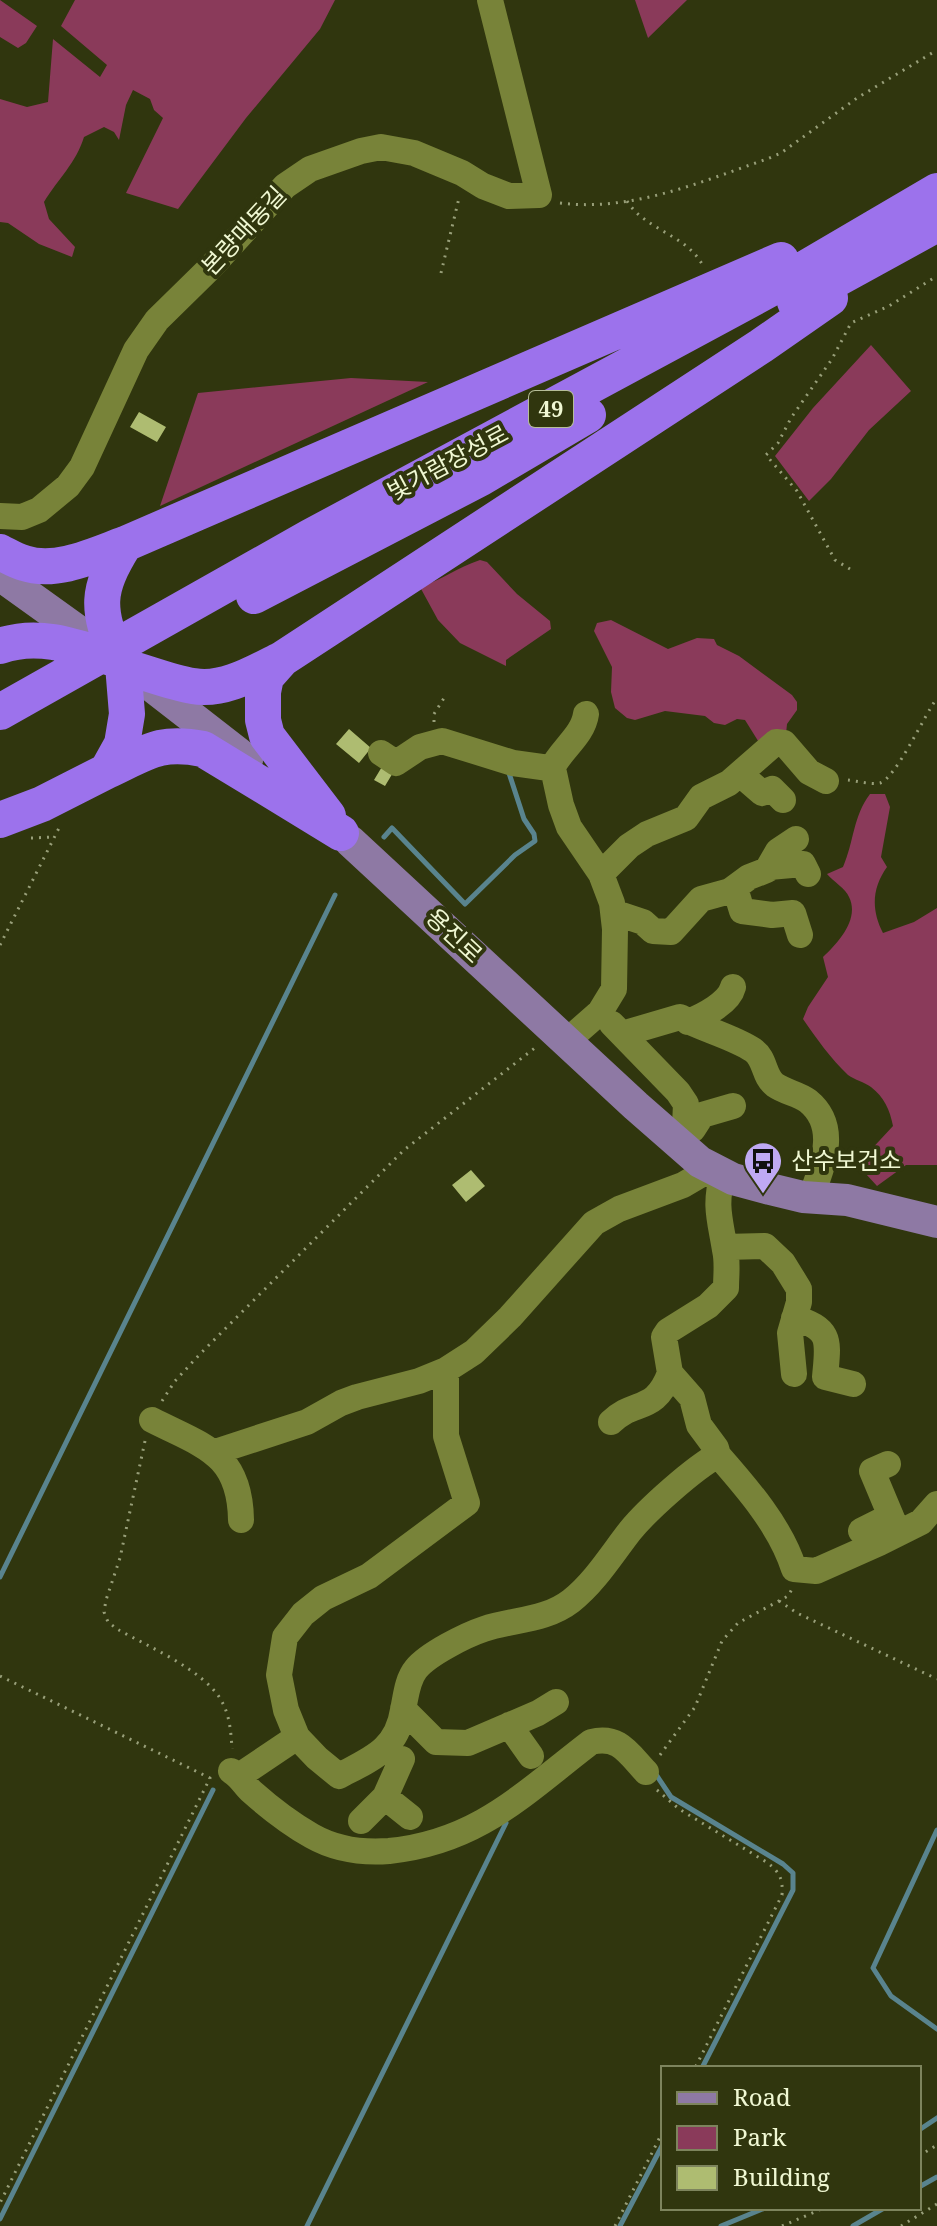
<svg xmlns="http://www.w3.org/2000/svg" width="937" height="2226" font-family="'Noto Serif','Noto Sans KR',serif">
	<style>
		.green { fill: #8a3a5a }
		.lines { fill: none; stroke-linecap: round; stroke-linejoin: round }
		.stream { stroke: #59848e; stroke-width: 5 }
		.building { fill: #aebc71 }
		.path { stroke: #989f79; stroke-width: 3; stroke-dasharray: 2 6; stroke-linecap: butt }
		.minor { stroke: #788339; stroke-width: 26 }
		.major { stroke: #8e79a4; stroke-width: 32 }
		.highway { stroke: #9c72ec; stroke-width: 36 }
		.labels { text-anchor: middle; stroke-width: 8; stroke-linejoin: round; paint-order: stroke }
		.shield { fill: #30360e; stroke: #b6be98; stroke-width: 2 }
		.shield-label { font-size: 22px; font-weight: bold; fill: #f0f8d3 }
		.street-label { font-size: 24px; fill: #f0f8d3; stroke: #30360e }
		.poi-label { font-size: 24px; fill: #f0f8d3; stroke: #30360e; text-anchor: start }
	</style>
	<rect width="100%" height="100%" fill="#30360e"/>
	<path class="green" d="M0 0 37 26 26 43 18 48 0 37Z
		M75 0H335L320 29 246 118 178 209 126 193 163 118 154 110 150 99 133 90 126 105 119 140 114 132 104 127 84 137C76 163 58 179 44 202L49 219 75 247 72 257 39 244 8 223 0 222V99L27 107 48 102 53 39 100 77 107 65 61 26Z
		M635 0H687L648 38Z
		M871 345 911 391 869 430 831 479 809 501 775 456 813 408Z
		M351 378 428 382 160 506 198 393Z
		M480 560 487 562 517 594 550 621 551 629 506 660V666L460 643 438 620 420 587C442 580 458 567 480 560Z
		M611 620 668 649 697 638 714 639 717 645 739 656 792 695 797 702V710L787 724 786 734 760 744 745 720 737 719 725 725 714 723 705 716 665 711 635 720 627 718 615 708 611 692 612 667 594 631 597 623Z
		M870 794H885L890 807 881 857 887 867C872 888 871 910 883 933L914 922 937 908V1165H906L877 1186 866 1174 867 1154 893 1126C890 1110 884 1097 871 1087 864 1082 855 1080 848 1075 831 1059 816 1038 803 1019L808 1007 828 977 823 957C838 943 860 919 849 897 846 889 833 881 827 874L843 867C854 842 853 816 870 794Z"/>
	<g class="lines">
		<path class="stream" d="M384 837 392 828 465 904 515 855 535 841 534 834 524 819 508 770
			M0 1577 335 895
			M655 1773 671 1797 783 1864 793 1873V1890L702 2068
			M937 1830 873 1968 891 1996 937 2029
			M919 2130 937 2118
			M919 2187 937 2177
			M0 2219 213 1790
			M307 2226 506 1823
			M620 2226 663 2144
			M721 2226 765 2208
			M853 2226 884 2208"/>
	</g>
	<path class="building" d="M139 412 166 427 157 442 130 427Z
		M349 729 371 748 359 763 336 744Z
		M386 760 397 766 385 786 374 780Z
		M471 1170 485 1186 466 1202 452 1185Z"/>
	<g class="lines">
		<path class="path" d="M627 201C645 230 685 234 702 264
			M560 203C632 212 700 182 767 159L781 153 857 98 937 50
			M441 273 459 198
			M850 569 835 560 797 491 766 455 778 443 791 418 832 359 851 323 889 306 937 276
			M434 722V714L444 698
			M848 780C857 781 871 785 880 783 896 778 925 714 937 698
			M31 838 55 837
			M0 945 61 824
			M162 1401 175 1381 200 1354 404 1150 536 1047
			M145 1441 120 1558 106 1600 104 1612 108 1622 117 1629C147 1646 204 1670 221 1700 230 1715 231 1733 232 1749
			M779 1601 797 1613 937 1679
			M0 1676 210 1778 0 2203
			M660 1755 695 1707 722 1641 738 1623 788 1596 792 1589
			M657 1790 679 1809 768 1863C780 1873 783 1879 782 1895L695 2068
			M919 2156 937 2145
			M615 2226 663 2131
			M782 2226 824 2208
			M901 2226 937 2204"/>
		<path class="minor" d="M0 516 22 517 39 510 68 486 82 467 136 350 157 320 211 267 285 186 310 169 361 151 381 147 414 153 462 173 483 186 509 196 539 195 490 0
			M381 753 396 763 420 747 442 741 513 763 549 768 554 773 561 805 569 827 601 874 612 903 615 929 614 989 600 1012 567 1041
			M551 770C560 750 583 736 586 714
			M740 774 762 793 772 789 783 800
			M769 867 803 864 808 874
			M601 874 629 846 647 834 686 818 701 797 729 783 776 742 784 743 809 772 826 781
			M735 888 742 911 772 915 793 913 800 935
			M613 912 643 922 653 931 671 932 701 899 730 891 749 877 767 870 778 851 796 839
			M688 1022C703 1016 729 1003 733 987
			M612 1024 678 1092 686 1104 684 1147
			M622 1034 680 1017C702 1029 734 1037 753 1050 766 1059 763 1076 775 1085 785 1092 799 1094 808 1101 840 1127 822 1166 811 1197
			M685 1128 693 1129 702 1115 733 1106
			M725 1247 765 1246 783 1263 799 1289V1302L790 1333 794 1374
			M794 1318C833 1329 828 1342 825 1377L853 1384
			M446 1370V1436L467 1503 369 1576 323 1598 303 1614 285 1637 279 1675 286 1710 297 1737 317 1758 339 1776C371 1759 397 1750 403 1710 406 1696 407 1680 416 1669 428 1654 466 1635 484 1629 514 1619 545 1621 571 1601 595 1582 612 1554 630 1531 648 1509 694 1468 718 1455 747 1488 781 1527 794 1569L816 1571 879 1543 921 1522 937 1504
			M152 1420C203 1446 240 1453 241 1520
			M611 1422C634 1399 655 1414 670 1373
			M215 1452 307 1422 341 1403 357 1397 419 1381 446 1370 474 1352 510 1317 594 1223 619 1209 683 1185 712 1168
			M718 1455 716 1448 699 1425 692 1398 670 1373 664 1337 668 1331 708 1306 726 1288C726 1275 728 1262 725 1250 720 1219 714 1205 723 1174
			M888 1464 872 1471 898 1533
			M861 1531 891 1516
			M403 1709 436 1742 468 1743 538 1713 556 1702
			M509 1725 531 1756
			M231 1771C241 1777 244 1785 252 1792 270 1808 291 1824 312 1836 335 1849 363 1853 389 1851 478 1842 523 1794 591 1742 619 1735 628 1753 646 1772
			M239 1776 297 1737
			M385 1797 410 1817
			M361 1821 385 1797 402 1759"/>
		<path class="major" d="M0 575 117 659 247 760
			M350 841 636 1106 700 1162 733 1179 770 1189 803 1197 847 1200 937 1222"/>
		<path class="highway" d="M795 302 937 224
			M0 552C8 556 16 561 24 563 56 574 95 555 125 544
			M254 596 481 478 588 415
			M0 646C39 632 77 647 114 659
			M117 659C97 608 95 592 125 544L781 260
			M282 659 266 677 263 692V720L267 736 328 816
			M126 667C148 673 170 682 193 686 223 692 256 672 282 659L761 346 830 298
			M0 712 310 537 770 289 937 191
			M107 771C146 753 159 740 203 749L341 833
			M0 820 42 804 107 771 122 744 127 714 123 665"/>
	</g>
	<defs>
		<g id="bus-pin" transform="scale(2)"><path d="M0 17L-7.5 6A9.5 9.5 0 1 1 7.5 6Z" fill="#bfa9f4" stroke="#30360e"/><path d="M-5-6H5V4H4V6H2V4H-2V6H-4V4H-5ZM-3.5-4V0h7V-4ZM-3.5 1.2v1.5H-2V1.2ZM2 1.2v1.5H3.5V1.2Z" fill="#111"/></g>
	</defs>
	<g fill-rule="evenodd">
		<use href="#bus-pin" x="763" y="1161"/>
	</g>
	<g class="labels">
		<rect class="shield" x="529" y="391" width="44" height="36" rx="6"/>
		<g class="shield-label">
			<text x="551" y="417">49</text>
		</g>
		<g class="street-label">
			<text transform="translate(244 231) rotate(-47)" y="8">본량매동길</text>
			<text transform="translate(448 463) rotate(-28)" y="8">빛가람장성로</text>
			<text transform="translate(454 936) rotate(43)" y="8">용진로</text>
		</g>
		<g class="poi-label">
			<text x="791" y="1169">산수보건소</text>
		</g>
	</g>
	<rect x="661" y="2066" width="260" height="144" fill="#30360e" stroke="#7d845d" stroke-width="2"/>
	<rect x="677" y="2092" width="40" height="12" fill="#8e79a4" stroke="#7d845d" stroke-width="2"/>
	<text x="733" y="2106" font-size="24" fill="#f0f8d3">Road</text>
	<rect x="677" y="2126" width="40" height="24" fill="#8a3a5a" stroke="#7d845d" stroke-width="2"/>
	<text x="733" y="2146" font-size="24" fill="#f0f8d3">Park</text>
	<rect x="677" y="2166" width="40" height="24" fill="#aebc71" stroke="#7d845d" stroke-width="2"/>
	<text x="733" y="2186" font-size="24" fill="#f0f8d3">Building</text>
</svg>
